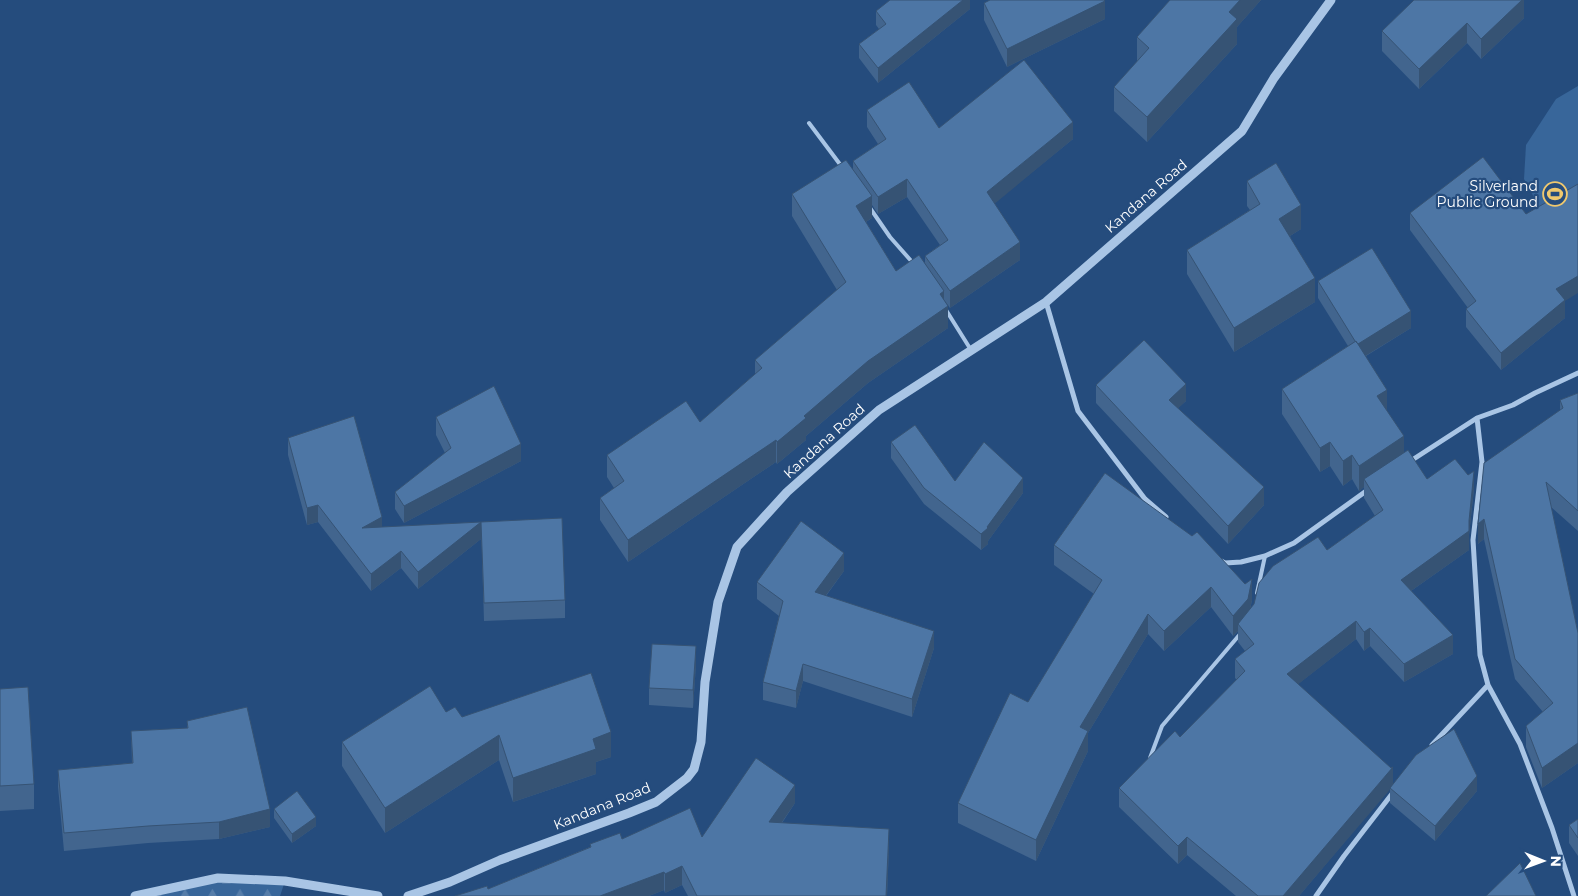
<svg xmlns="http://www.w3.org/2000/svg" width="1578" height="896" font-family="Montserrat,sans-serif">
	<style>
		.forest { fill: url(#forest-firs) }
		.pitch { fill: #38669a }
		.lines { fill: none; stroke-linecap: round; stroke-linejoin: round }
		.service { stroke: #a9c5e5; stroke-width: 4 }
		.minor { stroke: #a9c5e5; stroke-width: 5 }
		.tertiary { stroke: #a9c5e5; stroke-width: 9 }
		.wall { fill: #42658e; fill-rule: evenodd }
		.shaded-wall { fill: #365374 }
		.building { fill: #4d76a5; stroke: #365374 }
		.labels { text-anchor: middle; stroke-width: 4.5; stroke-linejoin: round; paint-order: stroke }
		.poi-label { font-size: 14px; fill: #fff; stroke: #254c7d; text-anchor: end }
		.street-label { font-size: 14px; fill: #fff; stroke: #254c7d }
	</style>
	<defs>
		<pattern id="forest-firs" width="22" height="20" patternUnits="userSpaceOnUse" patternTransform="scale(1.25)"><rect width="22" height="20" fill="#38669a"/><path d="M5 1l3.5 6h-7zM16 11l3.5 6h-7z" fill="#567da9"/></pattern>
	</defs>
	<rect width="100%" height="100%" fill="#254c7d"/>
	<path class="forest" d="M218 878 285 881 280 896H135Z"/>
	<path class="pitch" d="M1578 86V278L1524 179 1526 145 1556 99Z"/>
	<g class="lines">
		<path class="service" d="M809 123 842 167
			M870 208 890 237 913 263
			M946 310 971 350
			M1257 593 1265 556
			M1150 758 1162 726 1241 633"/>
		<path class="minor" d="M1046 302 1078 411 1145 499 1166 517
			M1477 418 1482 462 1473 540 1480 655 1488 685 1520 744 1552 828 1574 896
			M1409 462 1477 418 1513 405 1535 393 1578 373
			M1221 561 1225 563 1241 562 1265 556 1294 543 1369 489
			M1432 745 1488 685
			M1316 896 1344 856 1395 790"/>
		<path class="tertiary" d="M135 896 218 878 285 881 378 896
			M408 896 450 882 500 860 629 813 656 802 687 778 694 769 701 742 705 682 718 602 737 547 787 492 879 410 1046 302 1242 131 1274 78 1331 0"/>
	</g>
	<path class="wall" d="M970 0V9L878 83 859 58V44L879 29 876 25V11Z
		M1170 0H1261L1237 27V44L1147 142 1114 111V87L1137 62V37Z
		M1524 0V18L1481 59 1467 43 1419 89 1382 51V31Z
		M984 3 1105 19 1007 67 984 20Z
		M867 110 939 128 1073 139 994 203 1020 260 950 308 944 300 948 328 868 383 806 436V440L777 464 776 462 628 562 600 520V498L614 488 607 477V455L700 422 755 374V360L837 290 792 216V194L853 169V161L878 144 867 127ZM907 197 940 245 925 256V264L896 271 866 222 872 218V205L878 214Z
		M1247 181 1301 229 1290 236 1315 302 1234 352 1187 274V250L1250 210 1247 206Z
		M1410 213 1565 301V318L1501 370 1466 327V309L1468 308 1410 230Z
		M1318 281 1411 328 1366 356 1387 411 1404 453 1427 479 1474 489 1469 535V550L1411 591 1453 654 1404 682 1370 646 1364 651 1356 639 1298 684 1393 785 1477 791 1435 841 1390 803V788L1299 896H1236L1187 855 1178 864 1119 807V788L1180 737 1237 680 1235 678V659L1245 651 1238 642V631L1233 636 1211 607 1164 651 1148 634 1088 733V751L1036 861 958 823V803L1028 702 1094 594 1054 565V545L1105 473 1252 600 1250 610 1327 550 1375 516 1364 498V487L1359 491 1352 479 1343 486 1330 466 1320 472 1282 414V389L1348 346 1318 298Z
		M1096 385 1186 401 1178 408 1264 505 1228 544 1096 403Z
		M1578 393V531L1551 507 1578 633V763L1542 788 1526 747V726L1543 712 1515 679 1484 539 1478 544V524L1560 410V400Z
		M436 417 521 461 404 523 395 509V492L445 453 436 435Z
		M288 438 382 527 481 539 418 589 401 568 371 591 318 522 307 525 288 455Z
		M891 442 955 481 1023 493 988 541V544L981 550 924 504 891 458Z
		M481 522 565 600V618L484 621Z
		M844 571 826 596 934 648 912 717 803 681 796 708 763 700V682L779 616 757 599V582Z
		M696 664 693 708 649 705V688Z
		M0 689 34 784V809L0 811Z
		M446 712 462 717 611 757 596 762V774L513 802 499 760 385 833 342 766V742Z
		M187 721 270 827 219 839 148 843 64 851 58 787V770L132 763 131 731 187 728Z
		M795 803 782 823 889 847 887 896H688L682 885 665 893 664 890 649 896H455L488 889 590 847V844L622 839 702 837Z
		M274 809 316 826 292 843 274 818Z
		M1578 819V856L1569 843V825Z"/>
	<path class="shaded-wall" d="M963 0H970V9L878 83V68Z
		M1240 0H1261L1237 27V44L1147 142V117L1229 12Z
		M1513 0H1524V18L1481 59V39Z
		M1105 1V19L1007 67V49Z
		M1467 23V43L1419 89V69Z
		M1073 122V139L987 210V192Z
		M907 179V197L878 214V197Z
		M872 196V218L856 228V206Z
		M1301 205V229L1279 243V219Z
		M1020 242V260L950 308V291Z
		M1578 276V293L1565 301V318L1501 370V353L1556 289Z
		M1315 278V302L1234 352V328Z
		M944 291V308L948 306V328L868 383 806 436V440L777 464V442L804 416 940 294Z
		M1411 311V328L1357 361V344Z
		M1186 384V401L1169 417V400Z
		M1387 390V414L1377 396Z
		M1404 436V461L1364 479V487L1359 491V466Z
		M776 440V462L628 562V540Z
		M1330 442V466L1320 472V448Z
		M521 444V461L404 523V506Z
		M1352 455V479L1343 486V461Z
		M1474 471V489L1469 535V550L1401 598V580L1469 521Z
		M1023 478V493L988 541V544L981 550V534Z
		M1264 487V505L1228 544V526Z
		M318 505V522L307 525V508Z
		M382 517V535L362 528Z
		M1484 519V539L1478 544V524Z
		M481 522V539L418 589V572Z
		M401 551V568L371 591V574Z
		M844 553V571L815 610V592Z
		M1252 579V600L1248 619 1238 624V631L1233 636V616Z
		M1211 587V607L1164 651V631Z
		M1148 614V634L1088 733V751L1036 861V840L1080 727Z
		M1356 621V639L1287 693V674Z
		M1370 628V646L1364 651V632Z
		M934 631V648L912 717V699Z
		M1453 635V654L1404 682V664Z
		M696 646V664L693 708V690Z
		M803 664V681L796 708V691Z
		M611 732V757L596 762V774L513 802V778L593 739Z
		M499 735V760L385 833V808Z
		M1578 743V763L1542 788V768Z
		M1393 767V786L1299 896H1283Z
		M1477 776V791L1435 841V826Z
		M795 785V803L769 841V822Z
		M270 809V827L219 839V822Z
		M316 817V826L292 843V834Z
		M889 829V847L887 896H886Z
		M1187 837V855L1178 864V846Z
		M682 866V885L665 893V874Z
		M664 872V890L649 896H600Z"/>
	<path class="building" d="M890 0H963L878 68 859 44 886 24 876 11Z
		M990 0H1104L1105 1 1007 49 984 3Z
		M1170 0H1240L1229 12 1237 19 1147 117 1114 87 1149 48 1137 37Z
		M1414 0H1522L1481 39 1467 23 1419 69 1382 31Z
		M1024 60 1073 122 987 192 1020 242 950 291 925 256 948 240 907 179 878 197 853 161 886 139 867 110 909 82 939 128Z
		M1483 157 1526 214 1578 184V276L1556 289 1565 300 1501 353 1466 309 1476 301 1410 213Z
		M846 160 872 196 856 206 896 271 919 255 944 291 940 294 948 306 868 361 804 416 806 418 777 442 776 440 628 540 600 498 624 481 607 455 686 401 700 422 762 368 755 360 846 282 792 194Z
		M1276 163 1301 205 1279 219 1315 278 1234 328 1187 250 1260 204 1247 181Z
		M1372 248 1411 311 1358 344 1355 341 1318 281Z
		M1144 340 1186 384 1169 400 1264 487 1228 526 1096 385Z
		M1356 341 1387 390 1377 396 1404 436 1359 466 1352 455 1343 461 1330 442 1320 448 1282 389Z
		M494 386 521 444 404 506 395 492 451 448 436 417Z
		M1578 393V511L1546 482 1578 633V743L1542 768 1526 726 1553 703 1515 659 1484 519 1478 524 1484 463 1563 408 1560 400Z
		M354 416 382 517 362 528 481 522 418 572 401 551 371 574 318 505 307 508 288 438Z
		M915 425 955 481 984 442 1023 478 987 527 988 528 981 534 924 488 891 442Z
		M1408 450 1427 479 1455 459 1468 475 1474 471 1469 521V531L1401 580 1453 635 1404 664 1370 628 1364 632 1356 621 1287 674 1391 768 1393 767 1283 896H1258L1187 837 1178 846 1119 788 1175 731 1180 737 1245 671 1235 659 1254 644 1238 624 1254 604 1259 583 1273 566 1318 537 1327 550 1383 510 1364 479Z
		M1105 473 1192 536 1197 532 1245 584 1252 579 1248 599 1233 616 1211 587 1164 631 1148 614 1080 727 1088 731 1036 840 958 803 1010 693 1028 702 1102 580 1054 545Z
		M562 518 565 600 484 603 481 522Z
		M801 521 844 553 815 592 934 631 912 699 803 664 796 691 763 682 783 601 757 582Z
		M652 644 696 646 693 690 649 688Z
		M591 673 611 732 593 739 596 749 513 778 499 735 385 808 342 742 430 686 446 712 455 707 462 717Z
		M28 687 34 784 0 786V689Z
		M247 707 270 809 219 822 148 826 64 833 58 770 133 763 131 731 188 728 187 721Z
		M1454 729 1477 776 1435 826 1390 788 1416 755Z
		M756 758 795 785 769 822 889 829 886 896H697L682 866 665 874 664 872 600 896H455L487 886 488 889 591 847 590 844 620 833 622 839 690 808 702 837Z
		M297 791 316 817 292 834 274 809Z
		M1578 819V838L1569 825Z
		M1520 863 1536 896H1486Z"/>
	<defs>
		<g id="stadium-ring" transform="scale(1.25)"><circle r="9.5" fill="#254c7d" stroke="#efc86e" stroke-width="1.5"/><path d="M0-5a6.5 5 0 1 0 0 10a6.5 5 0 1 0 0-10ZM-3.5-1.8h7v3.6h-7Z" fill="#efc86e"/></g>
	</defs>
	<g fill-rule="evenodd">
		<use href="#stadium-ring" x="1555" y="194"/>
	</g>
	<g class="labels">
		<g class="poi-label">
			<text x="1538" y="191">Silverland<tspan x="1538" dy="16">Public Ground</tspan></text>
		</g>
		<g class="street-label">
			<text transform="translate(1146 196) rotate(-41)" y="5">Kandana Road</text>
			<text transform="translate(824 441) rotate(-42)" y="5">Kandana Road</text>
			<text transform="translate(602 806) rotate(-22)" y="5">Kandana Road</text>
		</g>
	</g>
	<g transform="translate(1543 861) rotate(91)" stroke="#254c7d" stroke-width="4" paint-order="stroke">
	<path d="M0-4L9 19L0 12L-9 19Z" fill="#ffffff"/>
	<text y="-8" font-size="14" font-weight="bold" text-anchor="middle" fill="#ffffff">N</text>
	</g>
</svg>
